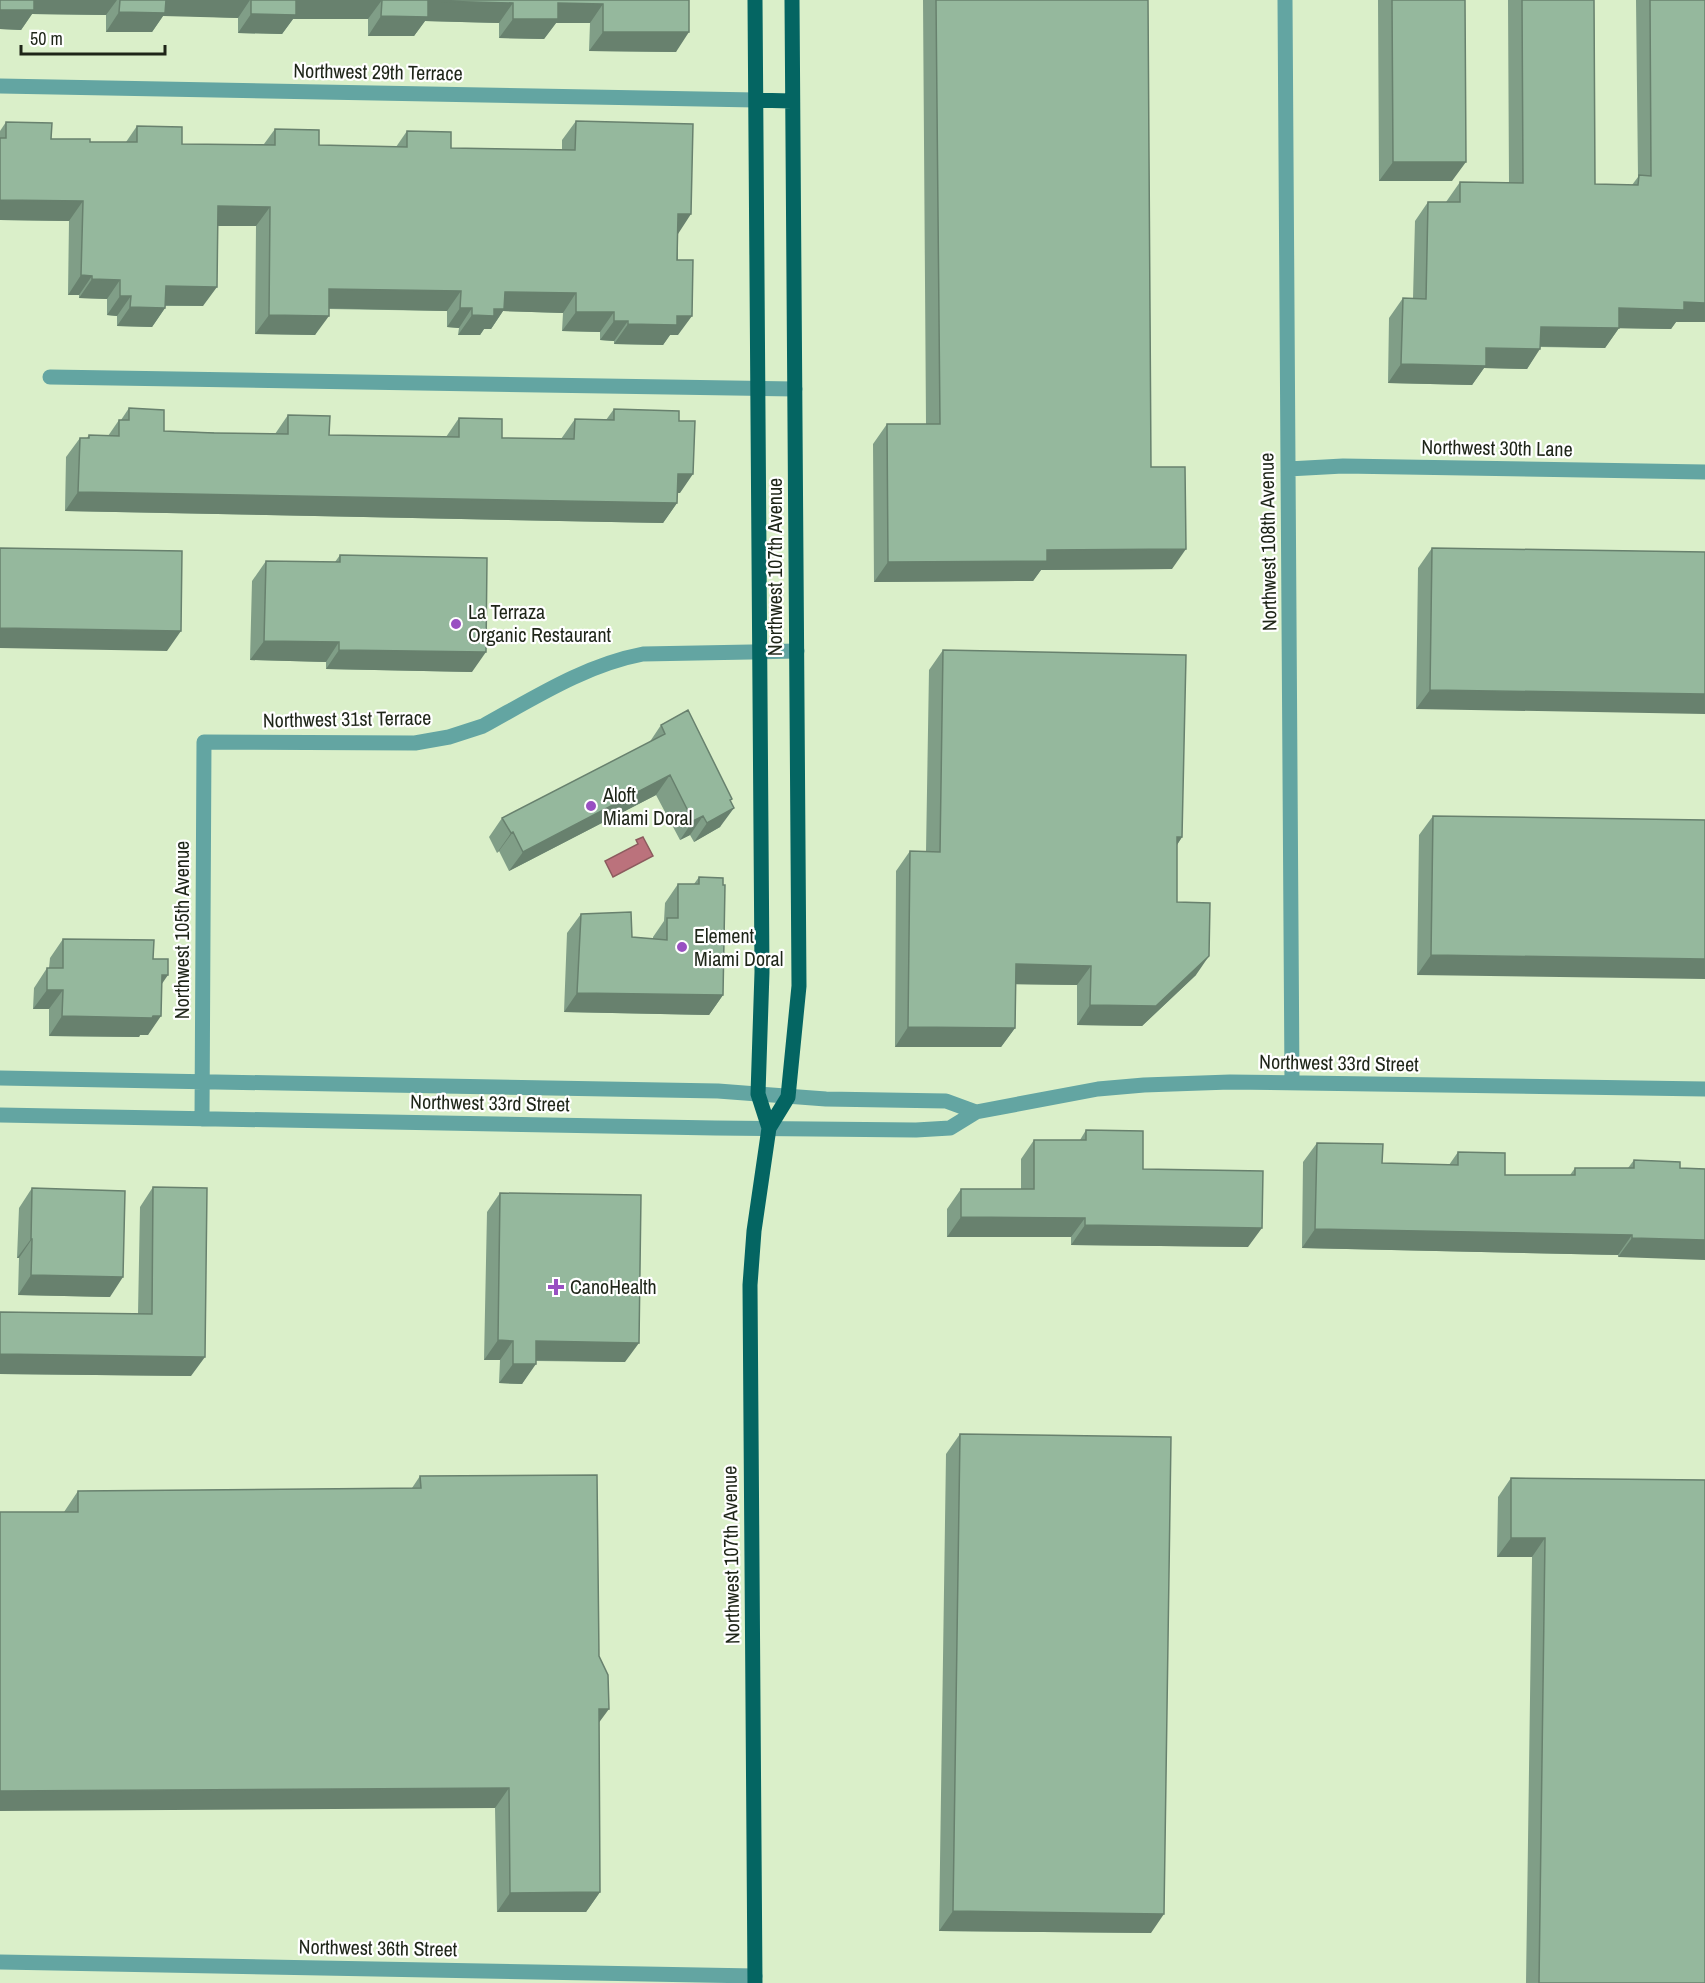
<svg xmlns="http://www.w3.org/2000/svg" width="1705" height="1983" font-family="'Archivo Narrow',sans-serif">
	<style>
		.water { fill: #bb727c; stroke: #8c5b5e; stroke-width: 1.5 }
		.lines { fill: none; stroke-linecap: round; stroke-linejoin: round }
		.minor { stroke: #63a5a2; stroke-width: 15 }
		.major { stroke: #046562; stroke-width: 15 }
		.wall { fill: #809e87 }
		.shaded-wall { fill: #68816e }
		.building { fill: #95b89d; stroke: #68816e; stroke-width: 1.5 }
		.poi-dot { fill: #9950c2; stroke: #fff; stroke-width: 2 }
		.labels { text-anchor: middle; stroke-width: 4.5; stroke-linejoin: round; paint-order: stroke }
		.street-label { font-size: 20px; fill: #1e2518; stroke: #fff }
		.poi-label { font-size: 20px; fill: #1e2518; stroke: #fff; text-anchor: start }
	</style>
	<rect width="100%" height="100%" fill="#daefc9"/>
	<path class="water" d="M643 837 653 856 613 877 605 861 638 844 636 840Z"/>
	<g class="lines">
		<path class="minor" d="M1285 0 1292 1083
			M0 86 756 100
			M50 377 795 389
			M1288 469 1343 466 1705 472
			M0 1078 718 1091 826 1099 946 1101 976 1112
			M0 1115 715 1128 916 1130 950 1128 976 1112 1098 1089 1144 1085 1230 1082 1705 1089
			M202 1119 204 742 415 743 449 737 483 726C534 698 585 665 643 654L797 651
			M0 1962 755 1976"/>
		<path class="major" d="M755 0 762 972 758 1094 769 1128
			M756 100 792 101
			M755 1983 750 1285 754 1231 769 1128 788 1097 799 986 792 0"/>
	</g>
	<path class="wall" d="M0 0H689L676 52 589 51 590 23H556L544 39 499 38V23L460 22 425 21 414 36H368V19L321 18 293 19 282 34 238 33V18L190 16H163L152 32H106V15L32 14 21 30 0 29Z
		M923 0H1148L1151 467 1172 569 1041 570 1033 581 874 582 873 444 887 424H926Z
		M1378 0H1465L1452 181H1379Z
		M1508 0H1594L1595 184 1632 185 1638 177 1636 0H1705L1676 322 1671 329 1619 328 1605 348 1540 347 1527 369 1484 368 1472 385 1388 383 1389 318 1403 298H1413L1415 221 1428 202H1446L1460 182 1509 183Z
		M576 121 678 234V335H670L663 345 614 344V341L600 340V332L562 331 563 313 503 311 491 329H484L480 335H458L459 328 447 327V311L329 309 315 335 255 334 256 226H218L203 306H165V308L152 327 117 326V316L107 315V299L79 298V295H68L69 221 0 220V131L6 122 51 139 90 142H126L137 126 182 144H264L275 129 319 145 396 147 407 131 451 148 562 150V140Z
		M129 408 164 431 275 434 288 415 329 435 446 437 459 418 502 438 561 439 575 419 606 420 614 409 680 493H677V503L663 523 65 511 66 457 80 438H87L89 435 108 436 119 420H121Z
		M1432 548 1705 552 1416 709 1418 568Z
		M340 555 472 672 326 669V662L250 660 252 581 266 561 335 562Z
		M943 650 1182 837 1177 845V902L1196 975 1142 1026 1077 1025V985L1016 984 1015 1028 1001 1047H895L896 871 910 851 926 852 929 670Z
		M661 725 730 801 720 827 694 842 690 835 680 840 656 795 509 871 499 851 497 853 489 837 502 818 649 743Z
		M1433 816 1705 820 1417 975 1419 835Z
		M699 877 723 995 709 1015 564 1012 567 933 581 914 632 937 653 939V937L664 921 665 903 678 884H694Z
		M63 939 153 959 162 984 148 1035H140L139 1037 49 1036V1009H33L34 988 47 968H49L50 958Z
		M1086 1130 1143 1169 1248 1247 1071 1245V1237H947V1209L961 1189H1021V1159L1034 1140H1080Z
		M1317 1143 1382 1163 1449 1165 1458 1152 1505 1175H1570L1575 1168H1628L1634 1160 1680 1168 1705 1169 1618 1257V1255L1302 1248 1303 1162Z
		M153 1187 191 1376 0 1374V1312L138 1314 140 1207Z
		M32 1188 110 1297 18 1295 19 1258H17L19 1208Z
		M500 1193 625 1362 536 1361 522 1384 499 1383 500 1360H484L487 1212Z
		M960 1434 1151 1933 939 1931 946 1454Z
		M420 1476 599 1723 600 1892 586 1912H497L495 1808 64 1512 78 1491 412 1488Z
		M1511 1478 1705 1480V1983H1526L1532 1557H1497L1498 1497Z"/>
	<path class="shaded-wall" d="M30 0H117L106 15 32 14 21 30 0 29V10Z
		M164 0H250L238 18 163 16 152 32H106L119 12Z
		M296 0H382L368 19H293L282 34 238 33 251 14Z
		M428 1 513 3 499 23 425 21 414 36H368L381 16Z
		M558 3 603 4 590 23H556L544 39 499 38 513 19Z
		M603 32H689L676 52 589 51Z
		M1393 162H1466L1452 181H1379Z
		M0 200 83 201 69 221 0 220Z
		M218 206 270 207 256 226H205Z
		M678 214H691L678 234Z
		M81 275 92 276 79 295H68Z
		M92 279 120 280 107 299 79 298Z
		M166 286 217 287 203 306 152 305Z
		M329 289 461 291 447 311 315 308Z
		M505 292 576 293 563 313 503 311 491 329H484L480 335H458L472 315Z
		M120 296H131L117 316 107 315Z
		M1684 302 1705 303V322H1676L1671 329 1605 328 1619 308Z
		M130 307 165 308 152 327 117 326Z
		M460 308H472L459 328 447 327Z
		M576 312H614L600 332 562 331Z
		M269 315 329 316 315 335 255 334Z
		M677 316H692L678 335H670L663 345 614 344 628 324Z
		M614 321H628L614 341 600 340Z
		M1541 327 1619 328 1605 348 1527 346Z
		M1486 348 1540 349 1527 369 1484 368 1472 385 1388 383 1401 364Z
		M678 474H693L680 493H664Z
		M78 492 677 503 663 523 65 511Z
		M1186 549 1172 569 1041 570 1033 581 874 582 888 562 1047 550Z
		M0 628 181 631 167 651 0 648Z
		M264 641 339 642 326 662 250 660Z
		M339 650 486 652 472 672 326 669Z
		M1430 690 1705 694V714L1416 709Z
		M670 775 656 795 509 871 523 852Z
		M732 799 720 815 734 808 720 827 694 842 707 823Z
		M703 816 690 835 680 840 693 821Z
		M513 832 499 851 497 853 511 833Z
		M1177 837H1182L1169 857Z
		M1431 955 1705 959V979L1417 975Z
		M1209 956 1196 975 1142 1026 1077 1025 1090 1005Z
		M1016 964 1091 966 1077 985 1003 984Z
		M162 975H168L155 994Z
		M47 990H63L49 1009H33Z
		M577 993 723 995 709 1015 564 1012Z
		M62 1016H161L148 1035H140L139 1037 49 1036Z
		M908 1027 1015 1028 1001 1047H895Z
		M961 1217 1085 1218 1071 1237H947Z
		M1085 1225 1262 1228 1248 1247 1071 1245Z
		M1315 1229 1632 1235 1618 1255 1302 1248Z
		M1632 1238 1705 1240V1260L1618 1257Z
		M31 1239H32L19 1258H17Z
		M31 1275 123 1277 110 1297 18 1295Z
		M498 1340 513 1341 500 1360H484Z
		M536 1341 639 1343 625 1362 522 1360Z
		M0 1354 205 1357 191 1376 0 1374Z
		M513 1364H536L522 1384 499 1383Z
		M1511 1538H1545L1532 1557H1497Z
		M599 1709H609L595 1728Z
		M509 1788 495 1808 0 1811V1791Z
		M600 1892 586 1912H497L510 1893Z
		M953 1911 1164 1914 1151 1933 939 1931Z"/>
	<path class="building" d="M0 0H34V10H0Z
		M120 0H166L165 13 119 12Z
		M251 0H296V15L251 14Z
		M382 0H689V32H603V4L558 3V19H513V3L474 2 428 1V17L381 16Z
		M936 0H1148L1151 467H1185L1186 549 1047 550V561L888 562 887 424H940Z
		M1392 0H1465L1466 162H1393Z
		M1522 0H1594L1595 184 1638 185 1639 175 1651 176 1650 0H1705V303L1684 302V310L1619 308V328L1541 327 1540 349 1486 348V366L1401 364 1403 298 1426 299 1428 202H1460V182L1523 183Z
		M576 121 693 124 691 214H678L677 260H693L692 316H677V325L628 324V321H614V312H576V293L505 292 504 309H494V316L472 315V308H460L461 291 329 289V316L269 315 270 207 218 206 217 287 166 286 165 308 130 307 131 296H120V280L92 279V276L81 275 83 201 0 200V138H6V122L52 123 51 139H90V142H137V126L182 127V144L275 145V129L319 130V145L407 147V131L451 132V148L575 150Z
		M129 408 164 410V431L214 433 288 434V415L330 416 329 435 459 437V418L502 419V438L574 439 575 419 614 420V409L679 411V421H695L693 474H678L677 503 78 492 80 438H89V435L119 436V420H129Z
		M0 548 182 551 181 631 0 628Z
		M1432 548 1705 552V694L1430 690Z
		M340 555 487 558 486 652 339 650V642L264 641 266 561 340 562Z
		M943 650 1186 655 1182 837H1177V902L1210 903 1209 956 1156 1006 1090 1005 1091 966 1016 964 1015 1028 908 1027 910 851 940 852Z
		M688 710 732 799 730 800 734 808 707 823 703 816 693 821 670 775 523 852 513 832 511 833 502 818 665 734 661 725Z
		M1433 816 1705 820V959L1431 955Z
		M699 877 723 878V885H725L723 995 577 993 581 914 631 912 632 937 667 940V918H678V884H699Z
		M63 939 154 940 153 959H168V975H162L161 1016H153L152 1018 62 1016 63 990H47V968H63Z
		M1086 1130 1143 1131V1169L1263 1171 1262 1228 1085 1225V1218L961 1217V1189H1034V1140H1086Z
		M1317 1143 1383 1144 1382 1163 1458 1165V1152L1505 1153V1175H1575V1168H1634V1160L1680 1162V1168L1705 1169V1240L1632 1238V1235L1315 1229Z
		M153 1187 207 1188 205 1357 0 1354V1312L152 1314Z
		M32 1188 125 1191 123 1277 31 1275 32 1239H31Z
		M500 1193 641 1195 639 1343 536 1341V1364H513V1341L498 1340Z
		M960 1434 1171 1437 1164 1914 953 1911Z
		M597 1475 599 1656 608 1675 609 1709H599L600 1892 510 1893 509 1788 0 1791V1512H78V1491L421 1488 420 1476Z
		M1511 1478 1705 1480V1983H1539L1545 1538H1511Z"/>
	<g class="poi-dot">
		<circle cx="456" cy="624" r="6"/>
		<circle cx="591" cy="806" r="6"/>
		<circle cx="682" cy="947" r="6"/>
		<path d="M553 1278h6v6h6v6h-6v6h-6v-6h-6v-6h6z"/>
	</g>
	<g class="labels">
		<g class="street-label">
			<text transform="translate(378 72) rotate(1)" y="7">Northwest 29th Terrace</text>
			<text transform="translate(1497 448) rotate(1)" y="7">Northwest 30th Lane</text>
			<text transform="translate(1268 542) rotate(-91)" y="7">Northwest 108th Avenue</text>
			<text transform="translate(775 567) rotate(-90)" y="7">Northwest 107th Avenue</text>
			<text transform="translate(347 719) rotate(-1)" y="7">Northwest 31st Terrace</text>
			<text transform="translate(182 930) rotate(-90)" y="7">Northwest 105th Avenue</text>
			<text transform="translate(1339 1063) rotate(1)" y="7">Northwest 33rd Street</text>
			<text transform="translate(490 1103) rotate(1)" y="7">Northwest 33rd Street</text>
			<text transform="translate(731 1555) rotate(-91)" y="7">Northwest 107th Avenue</text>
			<text transform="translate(378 1948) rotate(1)" y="7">Northwest 36th Street</text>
		</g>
		<g class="poi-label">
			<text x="468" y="619">La Terraza<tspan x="468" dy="23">Organic Restaurant</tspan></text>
			<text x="603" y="802">Aloft<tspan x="603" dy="23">Miami Doral</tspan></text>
			<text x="694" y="943">Element<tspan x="694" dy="23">Miami Doral</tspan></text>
			<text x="570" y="1294">CanoHealth</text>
		</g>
	</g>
	<path d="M21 45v9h144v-9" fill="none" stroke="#1e2518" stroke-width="3"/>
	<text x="30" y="45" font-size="18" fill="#1e2518" stroke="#ffffff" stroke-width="4.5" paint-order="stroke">50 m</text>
</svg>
